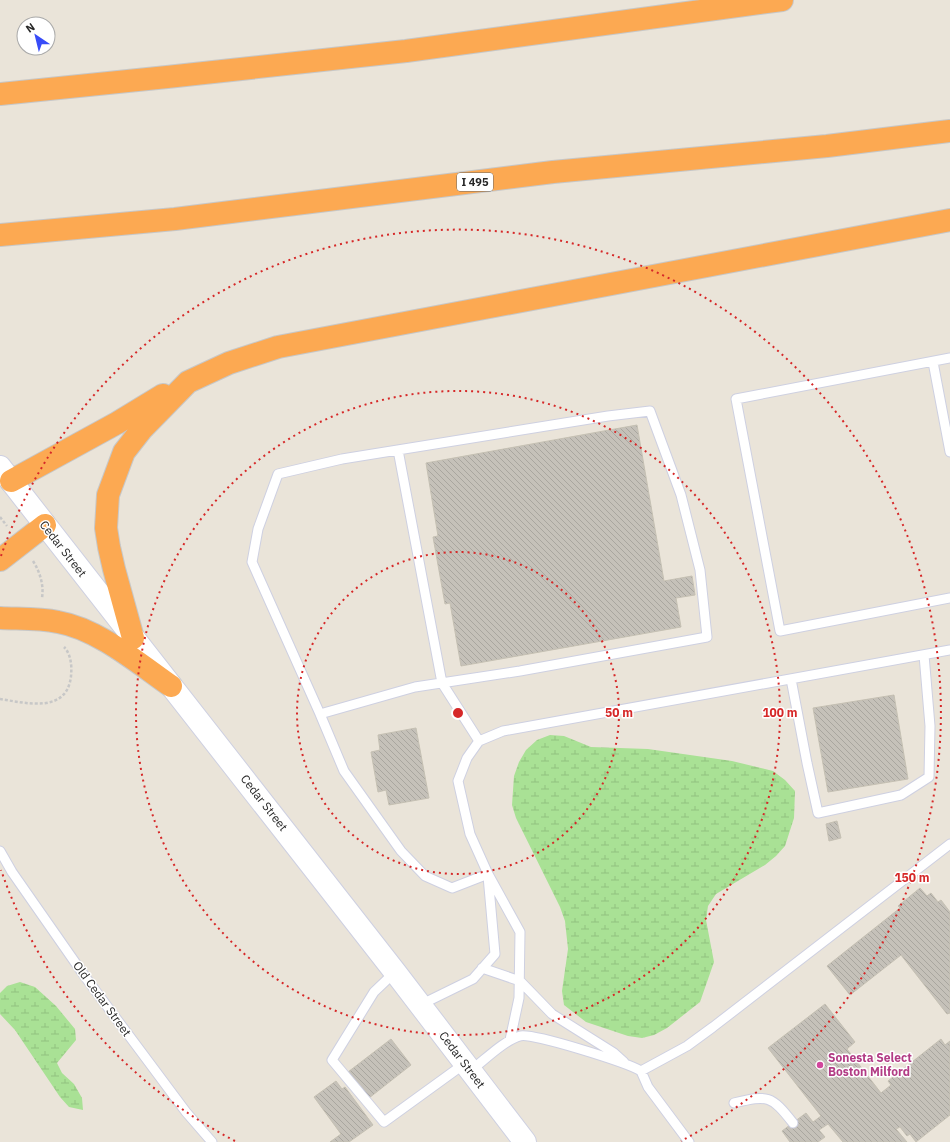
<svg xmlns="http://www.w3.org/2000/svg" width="950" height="1142" font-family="'IBM Plex Sans',sans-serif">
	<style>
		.wetland { fill: url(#wetland-marsh) }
		.building { fill: url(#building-back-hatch); stroke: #c5c0b3 }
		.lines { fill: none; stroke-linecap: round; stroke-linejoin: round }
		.service-casing { stroke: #ced0e1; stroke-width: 11 }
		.secondary-casing { stroke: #ced0e1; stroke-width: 24 }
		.motorway-casing { stroke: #c7c7c7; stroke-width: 24 }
		.path { stroke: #c7c7c7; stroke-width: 2.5; stroke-dasharray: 3 2; stroke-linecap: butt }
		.service { stroke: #fff; stroke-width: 9 }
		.secondary { stroke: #fff; stroke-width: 22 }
		.motorway { stroke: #fca952; stroke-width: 22 }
		.ring { fill: none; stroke: #d62828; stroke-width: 2; stroke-dasharray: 2 4 }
		.hotel-dot { fill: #d1479c; stroke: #fff; stroke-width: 1.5 }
		.labels { text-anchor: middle; stroke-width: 3; stroke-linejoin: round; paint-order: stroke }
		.shield { fill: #fff; stroke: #686868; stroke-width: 1 }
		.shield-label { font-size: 11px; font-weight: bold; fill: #272727 }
		.street-label { font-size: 12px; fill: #272727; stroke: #fff }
		.hotel-label { font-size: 12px; font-weight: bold; fill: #b23c85; stroke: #fff; text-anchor: start }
		.centre { fill: #d62828; stroke: #fff; stroke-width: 2 }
		.ring-label { font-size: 12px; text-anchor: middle; font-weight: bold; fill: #d62828; stroke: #fff; stroke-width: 3; stroke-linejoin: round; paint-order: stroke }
	</style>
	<defs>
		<pattern id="wetland-marsh" width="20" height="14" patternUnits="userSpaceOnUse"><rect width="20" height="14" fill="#a9e195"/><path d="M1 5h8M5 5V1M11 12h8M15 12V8" fill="none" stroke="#91c180"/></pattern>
		<pattern id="building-back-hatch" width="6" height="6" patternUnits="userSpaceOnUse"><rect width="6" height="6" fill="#c5c1b9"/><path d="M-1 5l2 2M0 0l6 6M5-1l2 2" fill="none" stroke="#a9a69f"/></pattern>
	</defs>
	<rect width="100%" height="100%" fill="#eae4d9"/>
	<path class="wetland" d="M550 735 564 736 591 747 648 749 732 761 773 771 785 780 795 791 794 818 785 846 776 856 765 865 716 894 708 906 706 920 714 962 700 1002 667 1028 654 1035 642 1038 628 1036 586 1022 564 1005 562 991 568 949 565 921 560 907 516 818 512 805 514 776 519 762 526 750 537 740Z
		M20 982 35 987 56 1006 75 1029 76 1040 57 1063 62 1073 74 1084 82 1098 83 1110 69 1107 60 1097 15 1030 0 1014V993L7 986Z"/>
	<path class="building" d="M637 425 664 581 692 576 695 595 676 598 681 627 461 666 450 603 445 604 433 537 438 536 426 463Z
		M894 695 908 779 828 792 813 708Z
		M416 728 429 798 389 805 386 790 378 792 371 752 380 750 378 735Z
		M837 821 841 838 829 841 826 824Z
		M920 888 927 896 931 893 938 902 941 900 950 912V1013L947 1014 901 955 850 995 827 966 900 908 898 906Z
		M825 1004 855 1042 847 1049 881 1093 891 1085 888 1081 941 1039 945 1045 950 1041V1115L916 1142 910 1134 907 1136 900 1127 896 1129 907 1142H843L828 1124 819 1130 825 1137 818 1142H790L782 1131 806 1113 813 1122 821 1116 768 1048Z
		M391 1039 411 1065 369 1098 348 1072Z
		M336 1081 342 1089 345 1087 373 1125 349 1142H330L341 1134 314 1097Z"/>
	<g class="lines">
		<g class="service-casing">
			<path id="service" d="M950 358 736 399 780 631 950 598
				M933 362 950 452
				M398 450 442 683 479 741
				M791 679 807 763 818 813 901 795 929 777 930 726 924 655
				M320 714 415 687 520 671 707 637 700 570 681 495 650 411 608 416 342 459 278 474 258 529 252 562 320 714 344 771 401 851 425 876 452 888 488 874
				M0 851 12 872 86 978 186 1112 212 1142
				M482 968 520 981 552 1014 614 1053 624 1062
				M395 972 374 992 332 1060 384 1122 464 1064
				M420 1005 473 979 495 954 488 876
				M510 1040 519 998 520 932 488 874 470 834 458 781 467 758 479 741 503 731 950 650
				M470 1071C485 1060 503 1041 520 1036 531 1032 628 1063 641 1071L687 1046 713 1027 950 844
				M641 1071 648 1087 689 1142
				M734 1103C768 1095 771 1095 793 1123"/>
		</g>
		<g class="secondary-casing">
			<path id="secondary" d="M0 467 395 972 525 1142"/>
		</g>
		<g class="motorway-casing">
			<path id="motorway" d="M0 94 167 77 406 51 782 0
				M0 235 175 219 553 172 827 146 950 131
				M11 481 117 423 163 395
				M0 560 45 525
				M0 618C19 619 39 618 58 622 98 629 138 663 171 686
				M133 638 114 569 109 547 106 528 108 495 124 452 142 429 188 382 229 363 278 347 950 220"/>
		</g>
		<path class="path" d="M0 517 7 526
			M33 561C40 572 44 585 42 598
			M0 699C26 703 67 714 71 676 72 666 71 654 64 647"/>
		<use href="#service" class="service"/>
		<use href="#secondary" class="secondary"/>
		<use href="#motorway" class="motorway"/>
	</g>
	<g class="ring">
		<circle cx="458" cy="713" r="161"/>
		<circle cx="458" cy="713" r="322"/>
		<path d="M235 1141A483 483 0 0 1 1 870M1 556A483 483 0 1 1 681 1141"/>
	</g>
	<circle class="hotel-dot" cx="820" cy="1065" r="4"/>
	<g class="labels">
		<rect class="shield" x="457" y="173" width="36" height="18" rx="3"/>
		<g class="shield-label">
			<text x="475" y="186">I 495</text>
		</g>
		<g class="street-label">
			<text transform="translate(63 549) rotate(52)" y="4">Cedar Street</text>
			<text transform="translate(264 803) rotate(52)" y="4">Cedar Street</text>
			<text transform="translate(102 999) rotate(54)" y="4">Old Cedar Street</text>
			<text transform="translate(462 1060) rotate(53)" y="4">Cedar Street</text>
		</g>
		<g class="hotel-label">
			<text x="828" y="1062">Sonesta Select<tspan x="828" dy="14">Boston Milford</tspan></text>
		</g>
	</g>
	<circle cx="458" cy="713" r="6" class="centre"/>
	<g class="ring-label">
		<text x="619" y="717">50 m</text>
		<text x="780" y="717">100 m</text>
		<text x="912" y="882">150 m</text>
	</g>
	<g transform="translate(36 36) rotate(325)"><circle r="19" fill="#ffffff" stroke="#a9a9a9"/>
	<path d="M0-3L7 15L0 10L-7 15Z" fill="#384cf8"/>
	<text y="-6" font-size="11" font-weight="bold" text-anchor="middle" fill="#272727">N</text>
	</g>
</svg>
